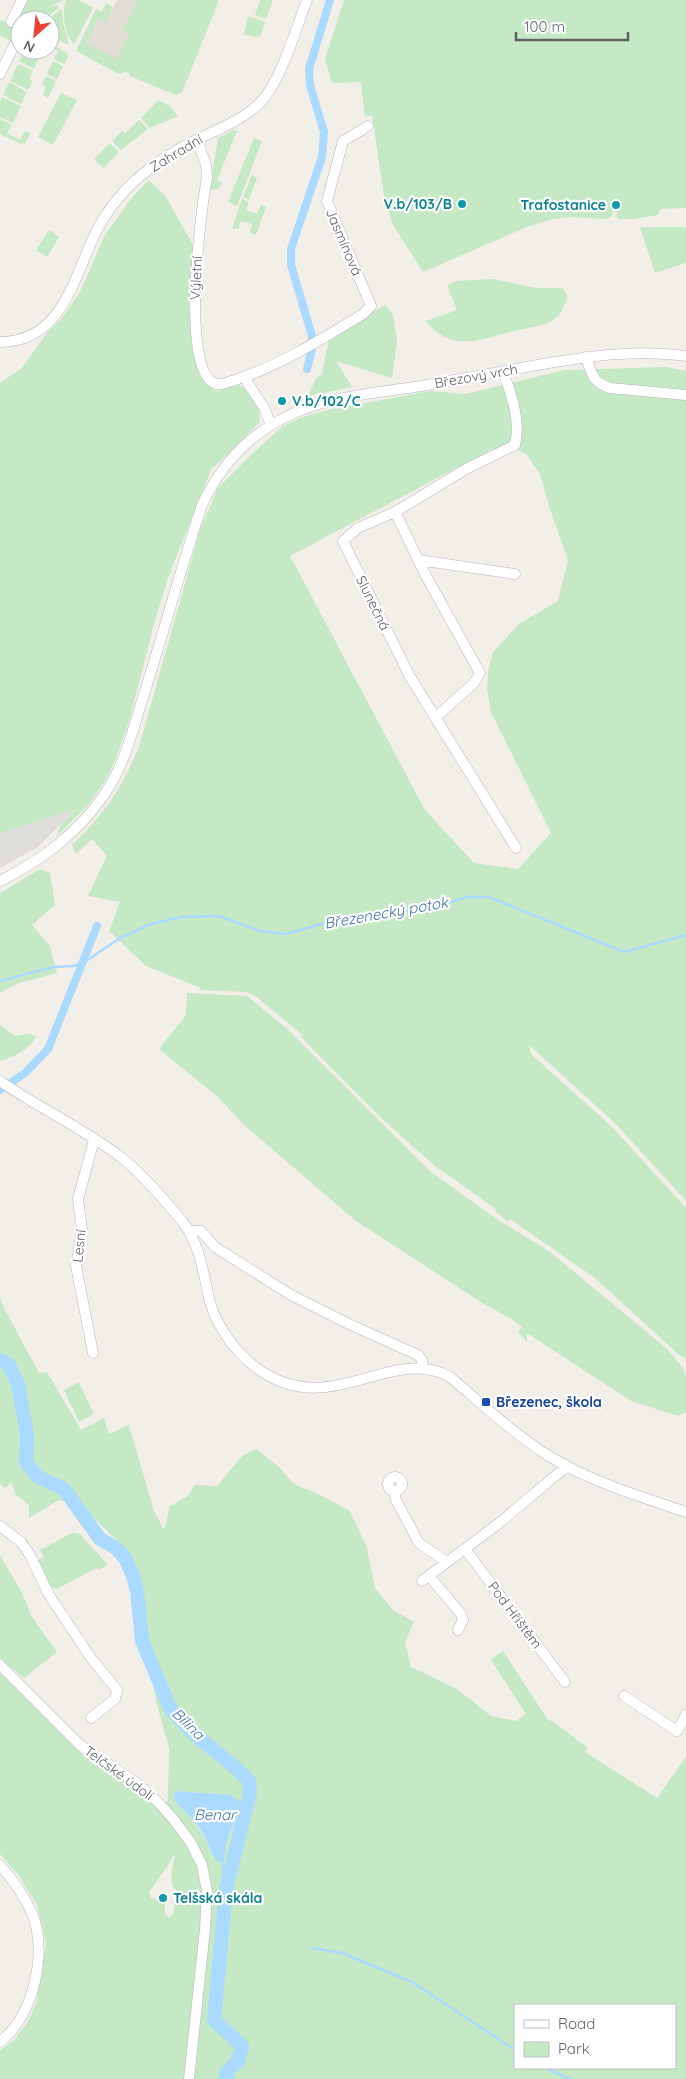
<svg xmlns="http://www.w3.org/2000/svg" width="686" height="2079" font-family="Quicksand,sans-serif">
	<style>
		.industrial { fill: #e0deda }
		.education { fill: #e1ded6 }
		.green { fill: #c5e8c5; fill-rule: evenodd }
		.water { fill: #aadaff }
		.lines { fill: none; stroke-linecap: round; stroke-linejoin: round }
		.stream { stroke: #aadaff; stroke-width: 2.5 }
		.canal { stroke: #aadaff; stroke-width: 8 }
		.river { stroke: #aadaff; stroke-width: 14 }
		.minor-casing { stroke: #b5b8bc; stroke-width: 11 }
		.minor { stroke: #fff; stroke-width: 10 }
		.culture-dot { fill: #0f9aa8; stroke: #fff; stroke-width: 2 }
		.transit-dot { fill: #1a4fb4; stroke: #fff; stroke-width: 2 }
		.labels { text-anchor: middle; stroke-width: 4.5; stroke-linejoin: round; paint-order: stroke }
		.street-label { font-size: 14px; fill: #5f6368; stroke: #fff }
		.culture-label { font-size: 14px; font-weight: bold; fill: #0d838f; stroke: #fff; text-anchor: end }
		.transit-label { font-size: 14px; font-weight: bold; fill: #164399; stroke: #fff; text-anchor: start }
		.water-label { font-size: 15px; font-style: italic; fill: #4174aa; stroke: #fff }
	</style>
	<rect width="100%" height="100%" fill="#f1efe8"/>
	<path class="industrial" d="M77 808 38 847 0 868V833Z"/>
	<path class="education" d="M117 0H219L182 92 176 95 130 76 129 73 86 43 98 18 106 22Z"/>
	<path class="green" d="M26 0H63L48 8 20 17Z
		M66 0H78L93 8 74 44C64 33 62 14 66 0Z
		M138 0H219L182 92 176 95 130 76 129 73 125 72 119 74 76 51 96 9 102 12 106 3 113 7 106 22 98 19 86 43 117 59 129 34 123 31Z
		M260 0H273L266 19 255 15Z
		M344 0H686V208L661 209 657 215 634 219H619L616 216 620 200 614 199 612 216 607 219 570 217 552 219 527 227 423 272 393 225 384 196 372 115 365 117 361 82 332 83 325 59Z
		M58 5V8L44 20 19 21 32 13Z
		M62 8 63 23 69 45 50 36V20H48Z
		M248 16 265 22 260 37 244 35Z
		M0 20 11 25 17 32 11 41 0 36Z
		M50 43 67 53 68 57 64 64 54 59 58 51 50 48Z
		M25 50 39 57 34 69 19 61Z
		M53 61 63 66 57 79 47 74Z
		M18 64 33 71 29 79 33 81 28 90 10 81Z
		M46 76 56 81 48 98 43 95 46 87 42 85Z
		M9 82 27 92 21 104 3 95Z
		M61 93 77 100 53 145 38 137Z
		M2 97 21 106 13 123 0 117V102Z
		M158 100 171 107 178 116 150 128 141 118Z
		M0 119 12 125 7 133 20 140 25 131 30 133 26 142 21 144 0 134Z
		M139 120 148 129 121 150 112 141 122 131 125 133Z
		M234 130 237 131 217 180 222 183 219 188 213 190 210 188 218 138Z
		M254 138 262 141 237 206 228 202Z
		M110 143 119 152 103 168 94 159Z
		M252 175 257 178 249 199 243 197Z
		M149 180 166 197 193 245 189 307 192 347 198 368 213 390 219 391 236 383C250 389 263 408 259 423L211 470 168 578 154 624 130 718 115 761 105 781 89 804 56 837 60 826 76 809 0 833V383L22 368 47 333 62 318 80 292 105 235 130 200Z
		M242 199 249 202 246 210 257 214 261 205 266 207 256 235 250 233 252 224 241 221 238 229H232Z
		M640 227H686V263L655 273Z
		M49 230 59 237 47 257 36 250Z
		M493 279 536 288H563L568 296C565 302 563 309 560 314 549 327 529 327 514 331 480 339 452 354 426 321L457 310 447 285 455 281Z
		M385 305 393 314 397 342 392 378 336 361 352 387 308 396 316 378 322 374 329 338Z
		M667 367 686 371V1201L615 1123 528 1044 532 1055 612 1127 686 1208V1359L678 1354 595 1278 510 1219 507 1221 496 1212V1209L435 1166 381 1118 299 1035 305 1037 257 997 247 992 200 990 201 988 146 966 109 931 120 902 88 896 107 856 92 839 76 854 72 845C107 811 120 791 139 747L200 530 218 488 253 453 283 426 303 417 327 410 430 391 465 394 565 370ZM512 447 526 454 540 474 549 506 568 561 558 601 519 624 493 652 488 673 487 689 491 712 551 833 518 869 474 863 425 810 290 556 492 449Z
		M40 869 50 873 55 905 32 925 50 946 57 973 16 984 0 993V893Z
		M187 993 247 996 285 1027 431 1172 495 1218 549 1251 667 1349 683 1368 686 1376V1412L678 1416 631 1401 527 1333V1342L518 1332 522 1327 512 1319 484 1304 356 1221 244 1125 219 1098 159 1049 186 1015Z
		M0 1025 15 1036 30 1034 36 1036C32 1048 12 1058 0 1061Z
		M0 1297 4 1308 39 1373 47 1372 81 1430 104 1418 109 1434 129 1425 154 1511 164 1530 170 1506 188 1496 195 1485 217 1486 242 1456 256 1449 277 1465 294 1484 320 1495 350 1511 367 1548 375 1588 393 1610 414 1622 405 1642 411 1667 457 1689 491 1716 516 1721 526 1714 491 1660 503 1651 548 1720 552 1721 588 1748 585 1752 657 1798 686 1757V2079H0V2050L13 2041 27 2023 36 2004 46 1943 37 1905 19 1876 0 1854V1672L84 1756 124 1780 159 1810 168 1800 169 1748 156 1701 137 1568 121 1544 81 1506 59 1500 29 1518V1505L15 1494 11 1482 6 1488 0 1484ZM178 1791 230 1795 238 1814 227 1842 224 1858 213 1857C205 1834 192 1819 176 1802L174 1797 175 1792ZM175 1853C174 1862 170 1875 172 1884 174 1889 178 1893 180 1899L175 1902 173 1913 169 1918 165 1913V1903L151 1898 149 1892 166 1868ZM515 2005H675V2068H515Z
		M79 1382 94 1414 79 1422 64 1390Z
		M72 1533 80 1534 108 1565 98 1570 96 1568 57 1589 47 1585 36 1561 44 1557 40 1550Z
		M0 1555 22 1593 32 1617 57 1652 24 1678 0 1658Z"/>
	<path class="water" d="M178 1791 230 1795 240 1802C238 1817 231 1828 227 1842 225 1849 226 1856 221 1862 211 1860 211 1848 206 1840 199 1825 187 1814 176 1802L174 1797 175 1792Z"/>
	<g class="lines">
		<path class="stream" d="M0 981 53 967 73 966 83 963 120 938 151 924 181 917 219 916 260 931 286 934 347 917 428 909 468 897H489L624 952 686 935
			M238 1805 248 1802
			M222 1858 226 1889
			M313 1948 342 1953 412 1982 515 2050
			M546 2068 569 2079"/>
		<path class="canal" d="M307 369 312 349V336L291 265V249L322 157 324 132 310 85 309 69 330 0
			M0 1090 25 1073 48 1049 97 926"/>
		<path class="river" d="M0 1360 9 1365 18 1384 27 1434 26 1462 38 1477 64 1489 100 1539 116 1548 125 1558 133 1576 137 1591 142 1641 171 1710 191 1731 238 1770 249 1781 250 1793 226 1889 214 2020 242 2046 238 2061 226 2073 227 2079"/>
		<g class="minor-casing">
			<path id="minor" d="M11 22 22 0
				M0 74 20 33
				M197 140 206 165 207 178C201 208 179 376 217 384 222 385 230 381 235 380 281 365 322 339 363 314L371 306 327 201 343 141 368 126
				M0 342C63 342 74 276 96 232 117 189 155 160 198 139 219 129 242 120 260 103 281 82 296 28 307 0
				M586 357C592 374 592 382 610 388L686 395
				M244 377 264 408 271 425
				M395 512 358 528 343 541 409 675 516 848
				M418 560 515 574
				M436 717 474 683 480 673 425 574 395 512 466 469 515 445C521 420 511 394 503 371
				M0 881C42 860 77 834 104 795 123 768 131 736 141 704 162 638 180 571 202 505 219 469 244 439 280 420 323 396 378 393 427 385 465 378 504 371 543 364 591 356 637 349 686 356
				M0 1081C39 1108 86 1130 122 1158 140 1172 167 1203 182 1221 201 1246 203 1273 210 1302 218 1330 240 1358 264 1373 334 1417 392 1345 450 1377 482 1404 514 1434 549 1456 591 1482 639 1496 686 1512
				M189 1231H201L215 1247 291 1295 351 1325 418 1355 422 1360V1368
				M93 1353 76 1266 82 1230 78 1199 94 1140
				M388 1484a7 7 0 1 1 14 0a7 7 0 1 1-14 0Z
				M394 1491 396 1500 419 1543 447 1562
				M0 1526 21 1542 30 1555 49 1595 91 1658 117 1690 115 1699 91 1718
				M465 1549 565 1682
				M429 1576 461 1614 463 1620 458 1630
				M422 1581 498 1524 567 1466
				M0 1665 80 1745 138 1784 158 1802 174 1820 191 1843 202 1865 207 1891 205 1929 189 2079
				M624 1696 677 1731 686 1715
				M0 1865C13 1880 24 1895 32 1913 48 1952 34 2016 0 2042"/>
		</g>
		<use href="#minor" class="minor"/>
	</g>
	<g class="culture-dot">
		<circle cx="462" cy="204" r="5"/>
		<circle cx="616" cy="205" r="5"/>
		<circle cx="282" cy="401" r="5"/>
		<circle cx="163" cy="1898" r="5"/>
	</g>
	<rect class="transit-dot" x="481" y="1397" width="10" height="10" rx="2.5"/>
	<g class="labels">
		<g class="street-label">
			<text transform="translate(176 153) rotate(-31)" y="5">Zahradní</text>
			<text transform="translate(344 242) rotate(67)" y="5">Jasmínová</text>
			<text transform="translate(196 278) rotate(-87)" y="5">Výletní</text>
			<text transform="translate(476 376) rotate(-10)" y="5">Březový vrch</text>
			<text transform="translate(373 603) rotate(64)" y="5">Slunečná</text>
			<text transform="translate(79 1246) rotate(-84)" y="5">Lesní</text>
			<text transform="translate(515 1615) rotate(53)" y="5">Pod Hřištěm</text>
			<text transform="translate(119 1773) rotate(36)" y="5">Telčské údolí</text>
		</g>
		<g class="culture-label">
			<text x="452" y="209">V.b/103/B</text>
			<text x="606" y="210">Trafostanice</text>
			<text x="292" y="406" text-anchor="start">V.b/102/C</text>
			<text x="173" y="1903" text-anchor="start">Telšská skála</text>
		</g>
		<g class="transit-label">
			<text x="496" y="1407">Březenec, škola</text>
		</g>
		<g class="water-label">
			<text transform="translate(386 913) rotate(-10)" y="5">Březenecký potok</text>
			<text transform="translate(188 1724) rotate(44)" y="5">Bílina</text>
			<text x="215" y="1820">Benar</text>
		</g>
	</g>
	<rect x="514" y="2004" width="162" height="65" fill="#ffffff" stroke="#bfc1c3"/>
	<rect x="524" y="2020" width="25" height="8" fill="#ffffff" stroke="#bfc1c3"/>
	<text x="558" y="2029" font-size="15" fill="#5f6368">Road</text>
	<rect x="524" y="2042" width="25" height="15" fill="#c5e8c5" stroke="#bfc1c3"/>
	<text x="558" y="2054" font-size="15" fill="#5f6368">Park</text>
	<g transform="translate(35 35) rotate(207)"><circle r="24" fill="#ffffff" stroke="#bfc1c3"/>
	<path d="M0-4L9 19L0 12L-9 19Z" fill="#ea4335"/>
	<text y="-8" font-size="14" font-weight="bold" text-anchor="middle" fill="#5f6368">N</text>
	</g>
	<path d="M516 32v8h112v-8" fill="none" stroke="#5f6368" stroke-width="2.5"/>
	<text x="524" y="32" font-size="15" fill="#5f6368" stroke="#ffffff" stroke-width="4" paint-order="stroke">100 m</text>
</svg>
